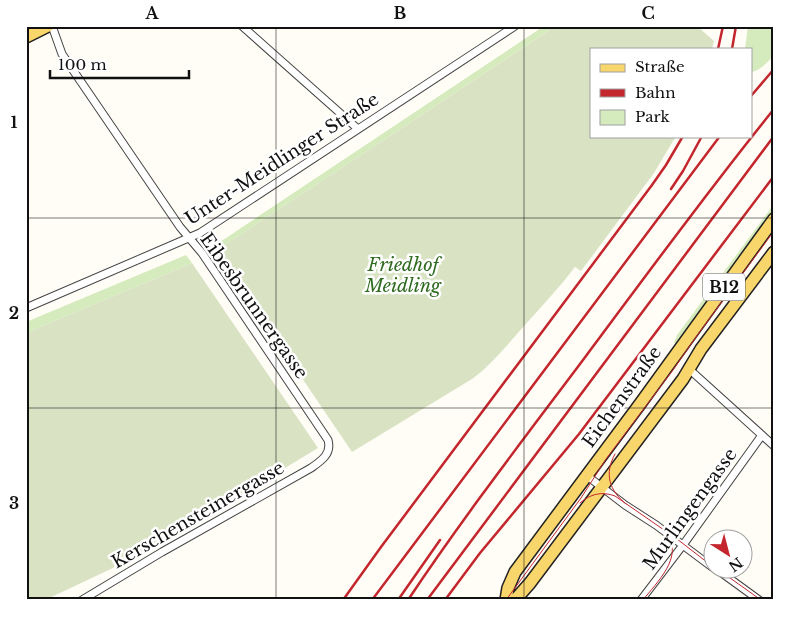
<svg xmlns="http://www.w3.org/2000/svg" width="800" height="626" font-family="'Libre Baskerville',serif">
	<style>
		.green { fill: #d5ebbd }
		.cemetery { fill: #d9e3c4 }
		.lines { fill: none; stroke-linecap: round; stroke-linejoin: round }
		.minor-casing { stroke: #444; stroke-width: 9 }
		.primary-casing { stroke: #222; stroke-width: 14 }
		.minor { stroke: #fff; stroke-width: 7 }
		.primary { stroke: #f9d66b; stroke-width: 11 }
		.tram { stroke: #c4262e; stroke-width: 1 }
		.rail { stroke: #c4262e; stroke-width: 2.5 }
		.grid { fill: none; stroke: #111; stroke-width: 1; stroke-opacity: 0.55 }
		.labels { text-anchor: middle; stroke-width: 5; stroke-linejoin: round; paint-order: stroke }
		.shield { fill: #fff; stroke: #585858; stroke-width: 1 }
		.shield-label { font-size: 16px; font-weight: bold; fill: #111 }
		.street-label { font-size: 18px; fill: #111; stroke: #fff }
		.park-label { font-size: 18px; font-style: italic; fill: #2f6b1f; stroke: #fff }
		.neatline { fill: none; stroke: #111; stroke-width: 2 }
		.grid-label { font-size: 16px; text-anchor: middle; font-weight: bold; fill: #111 }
	</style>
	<rect width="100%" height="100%" fill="#fffdf5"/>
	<path class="green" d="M544 26H552L548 31 216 251 214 248V246Z
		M748 26H774V56C767 62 760 71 751 72V49H745Z
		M774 204V212L769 219 675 344 674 342 677 335Z
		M186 255 192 263 26 333V322Z"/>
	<path class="cemetery" d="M552 26H697L714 41 712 49H591V136H676L654 173 581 271 575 267C559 288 541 307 524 326 507 345 492 364 472 379L352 452 216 251 548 31Z
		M192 263 318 448 234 499 113 568 45 600H26V333Z"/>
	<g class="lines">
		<g class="minor-casing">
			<path id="minor" d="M52 26 62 54 180 227 202 253 328 440C332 454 321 461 311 468L162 552 82 600
				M242 26 358 129
				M26 308 200 233 515 26
				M689 369 774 446
				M586 475 625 505 656 525 712 567
				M715 568 759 600
				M641 600 683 545 762 435"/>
		</g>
		<g class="primary-casing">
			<path id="primary" d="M26 37 48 26
				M506 600 508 588 515 572 640 404 774 219
				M515 600 530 583 683 379 701 349 774 252"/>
		</g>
		<use href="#minor" class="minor"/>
		<use href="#primary" class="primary"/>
		<path class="tram" d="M615 454C604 474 609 490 626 504
			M580 503C590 494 602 491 615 496L677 539 712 566
			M716 568 761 600
			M506 600 581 498 606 459 673 370 696 337 774 231
			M643 600C657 582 684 557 667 534"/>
		<path class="rail" d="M718 49 723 26
			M732 49 736 26
			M751 96 774 69
			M671 189 683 171 702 136
			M343 600 381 547 652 185 666 165 683 136
			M372 600 720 136
			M398 600 440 540
			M408 600C464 516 526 436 586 356 648 273 709 189 774 109
			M427 600 774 136
			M445 600 480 553 579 434 774 176"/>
	</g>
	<path class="grid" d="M276 26V600M524 26V600M26 218H774M26 408H774"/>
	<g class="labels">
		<rect class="shield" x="703" y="273.5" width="42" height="27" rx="4"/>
		<g class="shield-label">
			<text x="724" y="293">B12</text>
		</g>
		<g class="street-label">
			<text transform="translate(282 159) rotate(-33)" y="6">Unter-Meidlinger Straße</text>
			<text transform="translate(254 306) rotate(55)" y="6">Eibesbrunnergasse</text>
			<text transform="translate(622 397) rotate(-54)" y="6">Eichenstraße</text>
			<text transform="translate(690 509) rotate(-54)" y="6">Murlingengasse</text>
			<text transform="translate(198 515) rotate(-30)" y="6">Kerschensteinergasse</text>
		</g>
		<g class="park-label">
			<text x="403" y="271">Friedhof<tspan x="403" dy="21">Meidling</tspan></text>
		</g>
	</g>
	<rect width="800" height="626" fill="none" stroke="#ffffff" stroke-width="55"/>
	<rect x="590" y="48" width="162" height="90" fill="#ffffff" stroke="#a0a0a0"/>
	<rect x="600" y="64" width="25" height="8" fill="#f9d66b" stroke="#a0a0a0"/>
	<text x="635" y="72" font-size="15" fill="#111111">Straße</text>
	<rect x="600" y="89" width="25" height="8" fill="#c4262e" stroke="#a0a0a0"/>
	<text x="635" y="98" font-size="15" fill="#111111">Bahn</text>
	<rect x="600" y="110" width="25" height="15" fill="#d5ebbd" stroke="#a0a0a0"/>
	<text x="635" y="122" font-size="15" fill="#111111">Park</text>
	<g transform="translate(728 554) rotate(144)"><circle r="24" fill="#ffffff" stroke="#a0a0a0"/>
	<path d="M0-4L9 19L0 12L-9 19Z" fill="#c4262e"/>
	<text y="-8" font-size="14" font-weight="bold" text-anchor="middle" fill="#111111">N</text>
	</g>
	<path d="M50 70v8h139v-8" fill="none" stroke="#111111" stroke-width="2.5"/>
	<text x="58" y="70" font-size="15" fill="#111111" stroke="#ffffff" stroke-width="4" paint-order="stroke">100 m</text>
	<rect x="28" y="28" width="744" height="570" class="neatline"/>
	<g class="grid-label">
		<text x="152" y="19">A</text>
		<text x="400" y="19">B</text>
		<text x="648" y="19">C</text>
		<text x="14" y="128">1</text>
		<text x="14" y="319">2</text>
		<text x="14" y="509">3</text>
	</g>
</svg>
